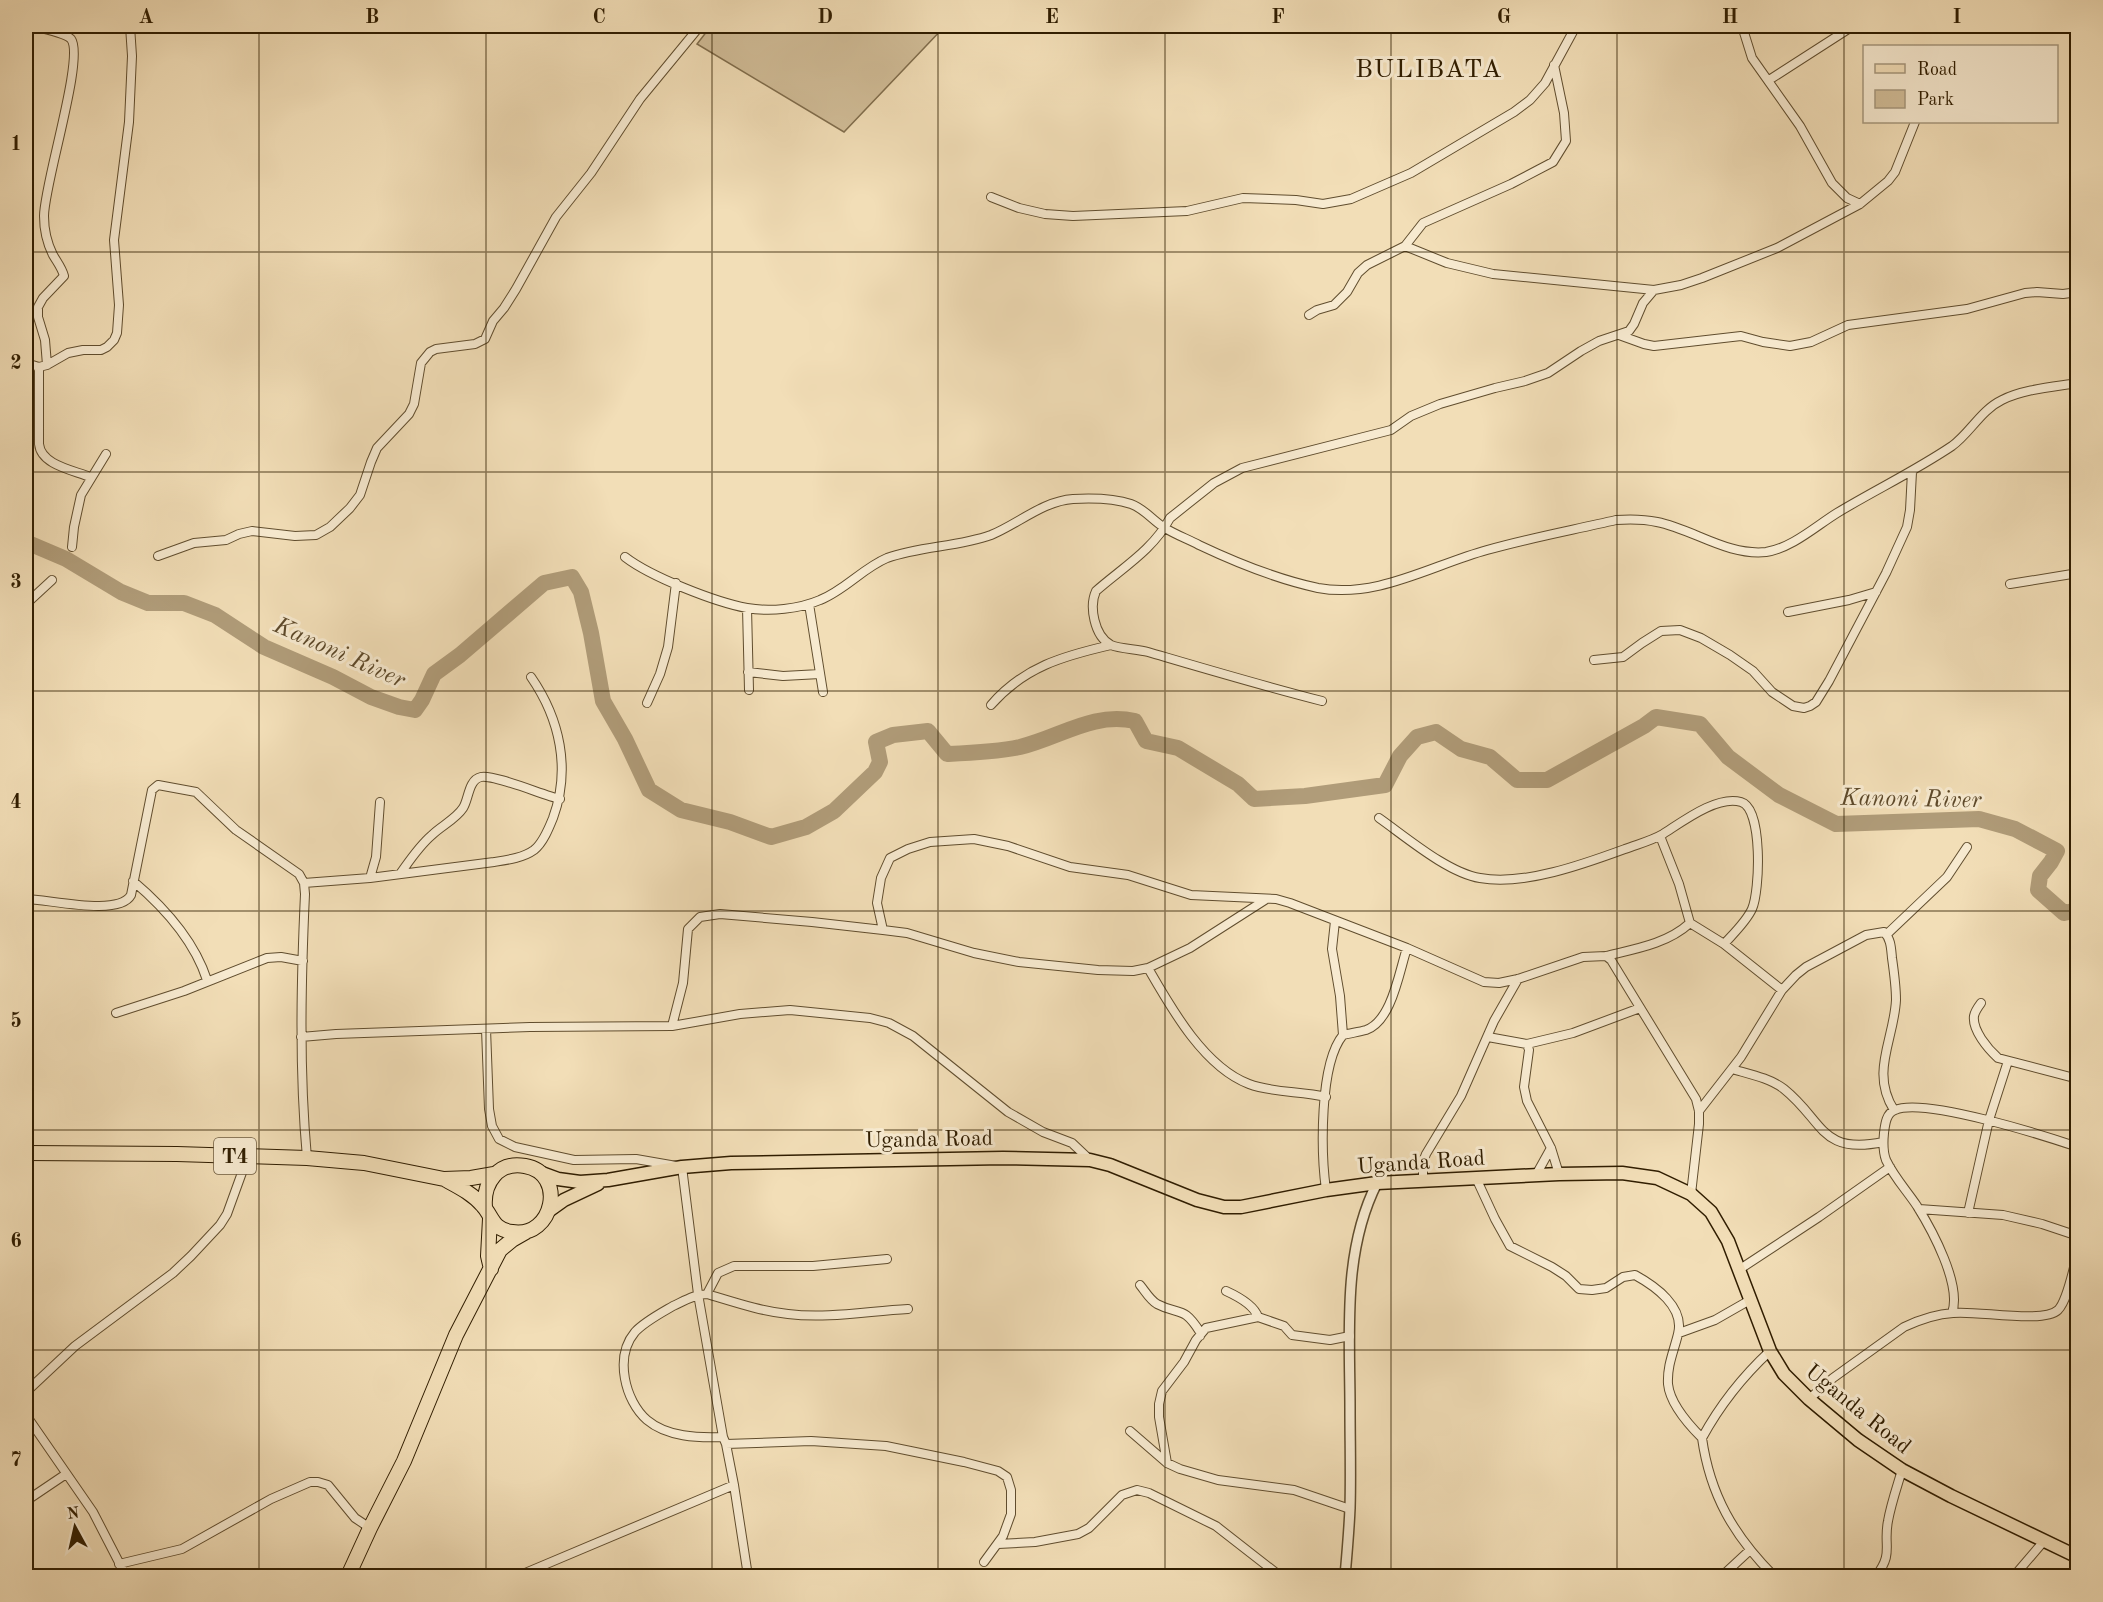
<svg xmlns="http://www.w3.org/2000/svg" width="2103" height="1602" font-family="'Old Standard TT',serif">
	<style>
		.green { fill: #d1bd98; stroke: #806d4c; stroke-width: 1.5 }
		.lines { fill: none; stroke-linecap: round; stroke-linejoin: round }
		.river { stroke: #b09c79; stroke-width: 16 }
		.minor-casing { stroke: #604d2e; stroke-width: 10 }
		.tertiary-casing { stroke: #604d2e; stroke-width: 12 }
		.primary-casing { stroke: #301d00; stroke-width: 15 }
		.trunk-casing { stroke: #301d00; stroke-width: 16 }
		.minor { stroke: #f7ead0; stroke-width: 8 }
		.tertiary { stroke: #f7ead0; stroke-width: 9 }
		.primary { stroke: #f2deb7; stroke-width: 12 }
		.trunk { stroke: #f2deb7; stroke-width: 14 }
		.grid { fill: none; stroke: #301d00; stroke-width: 1.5; stroke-opacity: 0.55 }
		.labels { text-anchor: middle; stroke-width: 6; stroke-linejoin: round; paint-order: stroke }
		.shield { fill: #f7ead0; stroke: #6c5a3e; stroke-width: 1.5 }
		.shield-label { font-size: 21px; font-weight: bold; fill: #301d00 }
		.street-label { font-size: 22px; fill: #301d00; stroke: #f7ead0 }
		.water-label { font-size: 24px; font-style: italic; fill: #5d492a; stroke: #f7ead0 }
		.quarter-label { font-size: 26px; letter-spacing: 1.5px; fill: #301d00; stroke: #f7ead0 }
		.neatline { fill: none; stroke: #301d00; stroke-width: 2 }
		.grid-label { font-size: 20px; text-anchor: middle; font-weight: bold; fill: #301d00 }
	</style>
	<rect width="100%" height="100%" fill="#f2deb7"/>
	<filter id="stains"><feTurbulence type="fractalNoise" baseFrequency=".00333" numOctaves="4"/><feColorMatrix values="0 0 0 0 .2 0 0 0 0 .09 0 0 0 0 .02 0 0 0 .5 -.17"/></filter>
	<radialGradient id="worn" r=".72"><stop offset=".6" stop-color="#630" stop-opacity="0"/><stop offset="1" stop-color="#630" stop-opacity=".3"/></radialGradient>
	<path class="green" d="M711 26H945L844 132 697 44Z"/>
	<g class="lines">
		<path class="river" d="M26 542 66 559 121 592 148 603H184L215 615 264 647 333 677 371 697 399 707 415 710 422 700 434 674 460 655 544 583 572 577 581 592 591 633 603 701 625 739 649 790 681 810 730 822 771 837 806 827 834 811 875 772 880 762 876 742 893 735 928 731 947 754C971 753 997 752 1020 747 1061 737 1092 712 1135 721L1146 741 1178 748 1238 784 1254 799 1305 796 1385 785 1400 756 1417 737 1436 732 1461 749 1490 757 1517 780H1547L1644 726 1656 717 1700 724 1728 757 1779 795 1836 824 1979 819 2015 829 2057 851 2051 862 2040 876 2038 890 2064 913 2078 910"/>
		<g class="minor-casing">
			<path id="minor" d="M32 26C41 28 65 33 71 39 85 57 44 184 44 216 44 230 47 243 53 255 57 262 62 268 64 276L43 298 38 307V317L45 340 47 365
				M1742 26 1752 58 1800 126 1832 183 1847 198 1860 204
				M1769 80 1853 26
				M991 197 1019 208 1045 214 1073 216 1187 211 1243 198 1296 200 1323 204 1351 199 1411 173 1514 112 1530 100 1545 83 1576 26
				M1405 246 1447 263 1493 274 1654 290
				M1309 315 1317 310 1334 305 1347 292 1358 273 1367 265 1405 246 1423 223 1511 184 1553 162 1566 141 1564 113 1554 65
				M1619 335 1644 344 1654 346 1741 336 1763 342 1790 346 1811 342 1848 325 1967 309 2025 293 2037 292 2063 294 2078 292
				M26 363 39 367 47 365 68 353 83 350H101L107 347 114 340 117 333 119 305 114 240 129 122 132 56 130 26
				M39 367V444C41 465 73 470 90 477
				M72 547 74 527 81 495 106 454
				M158 556 194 543 226 540 239 534 252 531 295 536 316 535 330 527 350 508 360 495 371 462 377 448 409 414 414 404 421 363 430 352 436 349 475 344 485 339 493 321 504 308 516 289 556 217 591 173 640 99 700 26
				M625 557C651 577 715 602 747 608 770 612 799 609 820 600 845 590 863 568 887 558 920 546 958 547 991 535 1018 524 1043 501 1073 499 1092 498 1113 498 1131 504 1145 509 1153 521 1165 528 1176 535 1188 539 1199 545 1237 563 1276 579 1318 588 1377 599 1432 565 1487 550 1529 538 1573 530 1616 520 1630 519 1643 519 1657 522 1693 529 1727 556 1766 552 1792 548 1816 526 1837 513 1875 490 1915 471 1952 446 1970 433 1981 410 2002 400 2024 389 2053 387 2078 383
				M2010 584 2078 573
				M26 604 52 580
				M809 604 823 692
				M747 608 749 690
				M1788 612 1849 600 1876 592
				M1594 660 1623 657 1642 643 1661 631 1680 630 1701 638 1730 655 1753 671 1772 692 1793 706 1804 708 1810 706 1816 702 1829 681 1886 573 1907 527 1910 510 1912 472
				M748 672 783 676 820 674
				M1322 701C1263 686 1206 669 1148 652 1138 649 1120 649 1111 645 1094 636 1089 606 1096 591 1122 568 1153 550 1170 518L1214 483 1242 468 1391 430 1411 416 1440 404 1495 388 1525 381 1548 373 1581 351 1599 341 1629 331 1634 324 1643 303 1654 290 1681 285 1702 278 1777 248 1860 204 1888 181 1895 172 1915 122
				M647 703 660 674 668 647 676 583
				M991 705C1024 667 1063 656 1111 645
				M1379 818C1406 837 1448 873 1480 878 1524 886 1584 864 1625 849 1638 844 1651 841 1663 834 1682 822 1717 795 1741 802 1763 808 1760 891 1752 909 1746 922 1733 934 1724 944
				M1660 836 1679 884 1690 923 1724 944 1782 990
				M400 874C410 860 419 846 432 835 441 826 456 819 463 808 469 799 468 780 481 777 493 774 543 795 560 799
				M370 878 376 857 380 802
				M133 881C165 908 194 940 207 980
				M304 883 370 878 494 862C507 860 523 858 534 850 543 843 549 828 553 818 571 769 560 719 531 677
				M26 899C48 899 119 917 131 895L152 790 158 785 196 792 236 830 299 874 304 883 305 894C301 981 299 1070 307 1158
				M1335 921 1332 949 1340 996 1343 1035
				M883 930 877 903 881 878 890 858 908 849 930 842 974 839 1008 846 1070 867 1128 875 1191 895 1276 899 1290 903 1407 948 1484 982 1499 983 1518 979 1583 957 1606 956 1611 960 1696 1099 1699 1111V1124L1691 1194
				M1887 934 1947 877 1967 847
				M1606 956C1635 949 1667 944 1690 923
				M1148 968C1171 1008 1204 1067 1249 1084 1273 1093 1301 1091 1326 1097
				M1981 1003C1978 1007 1975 1011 1974 1016 1972 1030 1988 1049 1998 1058L2078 1079
				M116 1013 184 991 267 958 281 957 303 961
				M672 1026 683 983 688 929 700 917 720 914 812 922 883 930 907 933 974 953 1019 962 1098 970 1133 971 1148 968 1190 948 1265 900
				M486 1029 489 1109 492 1126 499 1139 515 1147 574 1160 636 1159 682 1167 698 1294 723 1437 726 1444 734 1485 748 1576
				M301 1037 336 1034 530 1027 672 1026 740 1014 790 1010 870 1018 889 1023 913 1036 1008 1112 1043 1132 1072 1143 1090 1160
				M1488 1037 1527 1044 1529 1050 1524 1087 1527 1101 1551 1148 1559 1174
				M1527 1044 1573 1033 1640 1008
				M1732 1069C1749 1074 1770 1078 1784 1089 1824 1121 1820 1155 1883 1142
				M1699 1111 1741 1057 1782 990 1796 975 1806 967 1866 935 1884 932C1891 939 1891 948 1892 958 1894 972 1896 986 1896 1000 1894 1040 1870 1072 1894 1110
				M1536 1175 1551 1148
				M1476 1178 1495 1219 1510 1246 1552 1267 1566 1276 1579 1289 1592 1290 1606 1288 1623 1277 1635 1275C1655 1286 1685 1307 1678 1334 1674 1351 1667 1365 1668 1384 1670 1404 1688 1424 1702 1438
				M1423 1181V1162L1426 1154 1461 1096 1494 1021 1518 979
				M1326 1190C1321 1153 1319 1064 1343 1035 1351 1033 1359 1032 1366 1030 1392 1021 1399 972 1407 948
				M1919 1209 2003 1215 2042 1224 2078 1236
				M1968 1213 1989 1120 2008 1061
				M1740 1269 1819 1217 1890 1167
				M1140 1285C1145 1291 1150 1300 1157 1304 1180 1316 1183 1305 1200 1332V1336
				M1226 1291C1237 1296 1254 1305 1258 1317
				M707 1294 718 1273 734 1266H813L887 1259
				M1952 1313C1962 1285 1932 1230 1917 1206 1907 1191 1894 1177 1886 1160 1883 1152 1883 1143 1884 1133 1885 1125 1886 1113 1895 1110 1924 1097 2045 1136 2078 1147
				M1679 1333 1715 1320 1750 1300
				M1770 1351C1742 1377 1720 1405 1702 1438 1710 1495 1734 1536 1774 1576
				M26 1392 75 1346 173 1273 191 1256 220 1225 227 1214 248 1156
				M1809 1399 1833 1378 1904 1327C1919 1320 1936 1314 1953 1313 1976 1310 2043 1324 2058 1310 2068 1300 2073 1268 2078 1253
				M26 1415 93 1512 126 1576
				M1130 1431 1167 1463 1180 1469 1218 1480 1294 1490 1350 1509
				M723 1437C698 1438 667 1437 647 1420 625 1401 614 1357 635 1332 644 1322 661 1313 673 1306 684 1301 695 1294 707 1294 734 1302 760 1311 788 1314 827 1319 869 1311 908 1309
				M726 1444 811 1441 886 1446 964 1462 998 1471 1007 1477 1011 1490V1514L1003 1536 984 1562
				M1167 1463 1159 1417V1404L1162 1391 1184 1362 1196 1340 1206 1328 1258 1317 1284 1326 1292 1335 1330 1340 1350 1336
				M26 1501 66 1474
				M998 1544 1035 1542 1078 1534 1089 1528 1122 1495 1137 1490 1149 1493 1216 1526 1280 1576
				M119 1564 182 1549 271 1499 310 1482H318L328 1485 355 1518 370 1528
				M518 1576 734 1485
				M1580 1576V1575
				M1722 1576 1749 1551
				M1876 1576C1894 1553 1883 1546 1888 1521 1891 1504 1897 1487 1902 1470
				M2014 1576 2044 1541"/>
		</g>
		<g class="tertiary-casing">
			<path id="tertiary" d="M1345 1576C1347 1554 1349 1531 1350 1508 1351 1475 1350 1441 1350 1408 1350 1333 1342 1252 1377 1183"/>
		</g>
		<g class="primary-casing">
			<path id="primary" d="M539 1172 558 1179 580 1182 608 1180 682 1167 731 1163 1003 1158 1090 1160 1110 1165 1197 1200 1224 1207H1241L1326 1190 1377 1183 1559 1174 1622 1173 1657 1178 1691 1194 1711 1212 1728 1241 1770 1351 1784 1374 1809 1399 1858 1440 1902 1470 1951 1496 2078 1557
				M550 1210 564 1200 598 1184"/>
		</g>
		<g class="trunk-casing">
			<path id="trunk" d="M26 1153 177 1154 307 1158 364 1163 444 1179 471 1178 494 1174
				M446 1180C459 1187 473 1194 483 1206 493 1217 492 1229 512 1232 554 1239 567 1173 525 1166 498 1161 483 1183 485 1207
				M490 1219 488 1256 491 1269
				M348 1576 370 1528 404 1461 456 1335 500 1250 512 1240 526 1232"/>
		</g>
		<use href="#minor" class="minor"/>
		<use href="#tertiary" class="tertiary"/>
		<use href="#primary" class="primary"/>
		<use href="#trunk" class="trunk"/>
	</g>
	<path class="grid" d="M259 26V1576M486 26V1576M712 26V1576M938 26V1576M1165 26V1576M1391 26V1576M1617 26V1576M1844 26V1576M26 252H2078M26 472H2078M26 691H2078M26 911H2078M26 1130H2078M26 1350H2078"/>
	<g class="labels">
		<rect class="shield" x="214" y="1138" width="42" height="36" rx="4.5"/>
		<g class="shield-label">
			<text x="235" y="1163">T4</text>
		</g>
		<g class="street-label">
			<text transform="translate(929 1138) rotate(-1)" y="8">Uganda Road</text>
			<text transform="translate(1421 1161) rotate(-4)" y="8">Uganda Road</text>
			<text transform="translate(1859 1408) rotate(39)" y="8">Uganda Road</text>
		</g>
		<g class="water-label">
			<text transform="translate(340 652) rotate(24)" y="8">Kanoni River</text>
			<text transform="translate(1911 798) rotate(1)" y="8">Kanoni River</text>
		</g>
		<g class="quarter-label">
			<text x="1429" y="77">BULIBATA</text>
		</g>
	</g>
	<rect width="2103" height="1602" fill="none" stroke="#f2deb7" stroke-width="66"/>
	<rect x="1863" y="45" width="195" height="78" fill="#f7ead0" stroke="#a7987d" stroke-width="1.5"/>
	<rect x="1875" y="64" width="30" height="9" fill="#f2deb7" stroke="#a7987d" stroke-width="1.5"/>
	<text x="1917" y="75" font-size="18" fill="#301d00">Road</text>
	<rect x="1875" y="90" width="30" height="18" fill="#d1bd98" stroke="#a7987d" stroke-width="1.5"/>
	<text x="1917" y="105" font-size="18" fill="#301d00">Park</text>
	<g transform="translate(75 1527) rotate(352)" stroke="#f7ead0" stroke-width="4.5" paint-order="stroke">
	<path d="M0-4.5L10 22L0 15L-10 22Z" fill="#301d00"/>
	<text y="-9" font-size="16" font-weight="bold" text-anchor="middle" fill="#301d00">N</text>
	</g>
	<rect x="33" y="33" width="2037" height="1536" class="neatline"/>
	<g class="grid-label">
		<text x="146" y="23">A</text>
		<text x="372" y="23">B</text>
		<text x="599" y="23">C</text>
		<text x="825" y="23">D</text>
		<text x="1052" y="23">E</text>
		<text x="1278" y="23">F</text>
		<text x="1504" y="23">G</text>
		<text x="1730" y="23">H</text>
		<text x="1957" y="23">I</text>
		<text x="16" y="150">1</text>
		<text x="16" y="369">2</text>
		<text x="16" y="588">3</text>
		<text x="16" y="808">4</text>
		<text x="16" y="1027">5</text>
		<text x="16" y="1247">6</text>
		<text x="16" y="1466">7</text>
	</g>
	<rect width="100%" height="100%" filter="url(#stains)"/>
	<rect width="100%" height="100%" fill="url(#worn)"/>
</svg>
